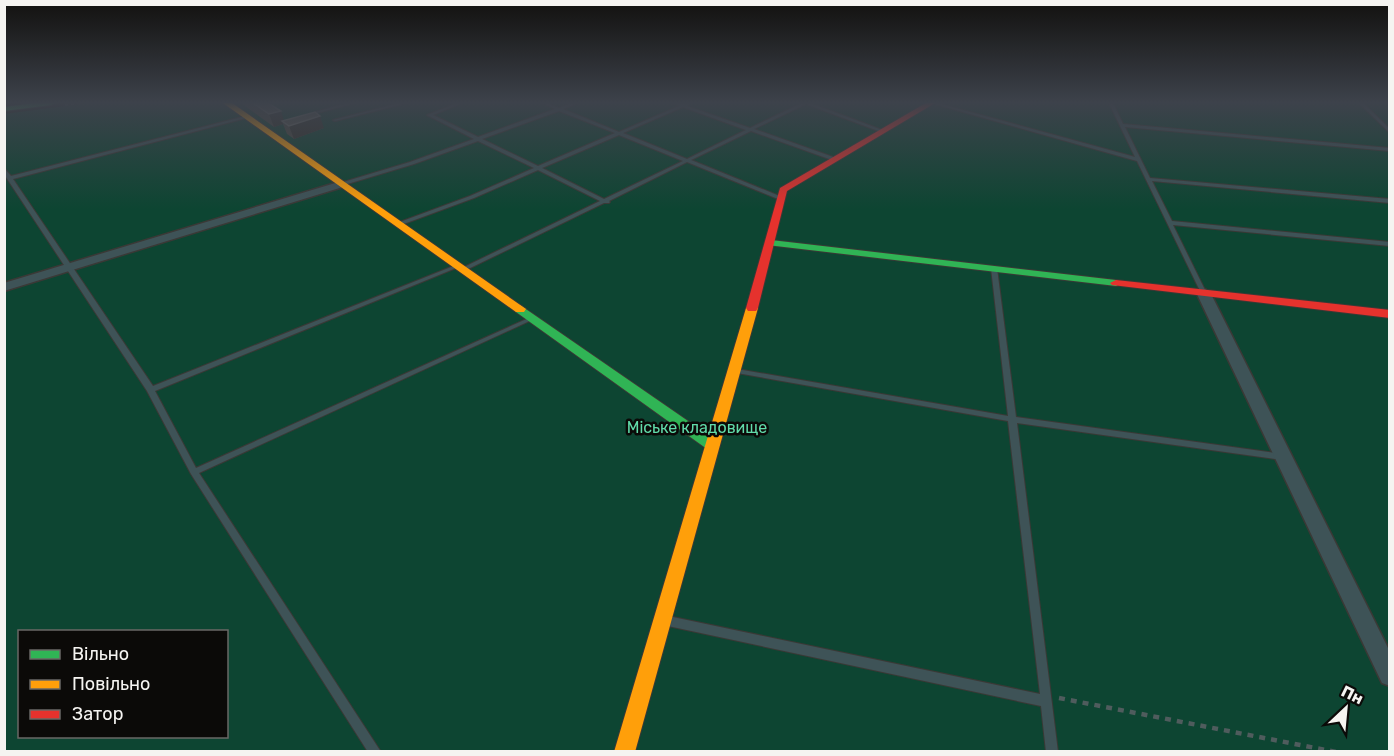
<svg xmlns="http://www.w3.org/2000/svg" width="1394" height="756" font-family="Rubik,sans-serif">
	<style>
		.green { fill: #0d4532; fill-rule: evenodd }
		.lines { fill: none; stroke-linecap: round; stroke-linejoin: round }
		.lane-casing { stroke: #3a3936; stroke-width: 2 }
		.street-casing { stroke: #3a3936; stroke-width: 3 }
		.fast-casing { stroke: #3a3936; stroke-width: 2 }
		.slow-casing { stroke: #3a3936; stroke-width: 2 }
		.jam-casing { stroke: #3a3936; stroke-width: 2 }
		.path-far1 { stroke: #4f5c5d; stroke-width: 2; stroke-dasharray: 3 3; stroke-linecap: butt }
		.path { stroke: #4f5c5d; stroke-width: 4.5; stroke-dasharray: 6 6; stroke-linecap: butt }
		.lane { fill: #3e5357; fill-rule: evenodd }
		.street { fill: #3e5357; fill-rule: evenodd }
		.fast { fill: #30b455; fill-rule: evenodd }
		.slow { fill: #ff9f0a; fill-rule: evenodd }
		.jam { fill: #e5322d; fill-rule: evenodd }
		.wall { fill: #4c4941 }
		.shaded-wall { fill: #33302a }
		.building { fill: #5e5b54; stroke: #76736d; stroke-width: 1.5 }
		.labels { text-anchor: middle; stroke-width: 5; stroke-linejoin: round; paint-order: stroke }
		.park-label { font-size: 16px; fill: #61dcaa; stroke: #0b0a08 }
	</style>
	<rect width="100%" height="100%" fill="#211f1c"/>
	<path class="green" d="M88 103H1389V751H5L4 114ZM20 632H226V736H20Z"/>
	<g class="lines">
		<g class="lane-casing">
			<path id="lane" d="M348 103H355L317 113 315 112Z
				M400 103H407L335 121 333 120Z
				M457 103H462L433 115 478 137 555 109 542 103H547L559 108 572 103H578L563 109 619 132 679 106 673 103 683 104 691 103 687 106 750 128 802 103H810L885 131 881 132 806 104 754 129 836 158V160H832L751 131 691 160 782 197V199H778L687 162 609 201 610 202 609 203H604L464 271 462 270V268L600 201 538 170 474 198 401 225H397V223L470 196 534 168 478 141 414 164 344 185H340V183L410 162 474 139 427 115ZM683 107 746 130 687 159 623 133ZM559 111 615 133 538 166 482 139ZM619 135 683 161 604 199 542 168Z
				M931 103H937L1135 157 1109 103H1113L1123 124 1390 148V151L1125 127 1150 178 1390 199V203L1152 181 1172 221 1390 242V246L1173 225 1206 292 1203 294 1201 293 1137 161Z
				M1359 103H1363L1390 129V133Z
				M246 116 250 117 13 179 153 386 456 265H460L461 266 155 391 196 468 531 317 533 316 536 318 199 473 381 752H368L191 474 147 391 4 174V168L11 176Z
				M994 266 997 268 1016 417 1282 454 1285 455 1286 457 1285 459 1282 460 1017 423 1058 752H1046L1041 706 668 626 664 624 663 621 664 618 668 616 1040 694 1008 421 737 373 733 371 737 369 1008 416 991 268Z"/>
		</g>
		<g class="street-casing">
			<path id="street" d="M342 181 347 184 346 186 4 291V283Z
				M1203 288 1210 292 1390 652V686L1382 683 1196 292Z"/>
		</g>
		<g class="fast-casing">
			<path id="fast" d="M34 103H55L51 105 4 111V107Z
				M771 240 1116 280 1122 283 1116 286 767 245 766 243Z
				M520 305 717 441 719 445 717 449H707L516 312 514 309 516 306Z"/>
		</g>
		<g class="slow-casing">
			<path id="slow" d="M223 103H232L526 309 524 312H516Z
				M752 304 758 308 635 752H614L746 308Z"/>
		</g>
		<g class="jam-casing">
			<path id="jam" d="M926 103H935L787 191 758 308 756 311H748L746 308 780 188Z
				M1116 280 1390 310V318L1112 285 1110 283Z"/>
		</g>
		<path class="path-far1" d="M65 105 81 103"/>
		<path class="path" d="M1059 698 1336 752"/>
		<use href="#lane" class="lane"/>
		<use href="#street" class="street"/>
		<use href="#fast" class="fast"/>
		<use href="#slow" class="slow"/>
		<use href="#jam" class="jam"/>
	</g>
	<path class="wall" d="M243 103H268L284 121 324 128 294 139 287 134 283 124 274 127 245 106Z"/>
	<path class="shaded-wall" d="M281 111 285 124 282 121 283 124 274 127 269 114Z
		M320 116 324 128 294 139 289 126Z"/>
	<path class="building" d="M253 103H268L281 111 269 114Z
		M315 112 320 116 289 126 282 121Z"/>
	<linearGradient id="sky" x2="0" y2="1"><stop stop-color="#12110f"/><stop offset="0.49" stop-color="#3d424b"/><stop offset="1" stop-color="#3d424b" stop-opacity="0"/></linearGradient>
	<rect width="1394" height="209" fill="url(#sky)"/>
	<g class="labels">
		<g class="park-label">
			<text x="697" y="433">Міське кладовище</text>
		</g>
	</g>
	<rect width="1394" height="756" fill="none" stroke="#f5f4f1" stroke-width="12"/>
	<rect x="18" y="630" width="210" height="108" fill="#0b0a08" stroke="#696865" stroke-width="1.5"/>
	<rect x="30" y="650" width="30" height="9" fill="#30b455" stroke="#696865" stroke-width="1.5"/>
	<text x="72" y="660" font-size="18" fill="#f5f4f1">Вільно</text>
	<rect x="30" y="680" width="30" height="9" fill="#ff9f0a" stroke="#696865" stroke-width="1.5"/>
	<text x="72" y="690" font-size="18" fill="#f5f4f1">Повільно</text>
	<rect x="30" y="710" width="30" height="9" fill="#e5322d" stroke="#696865" stroke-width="1.5"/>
	<text x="72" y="720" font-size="18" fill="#f5f4f1">Затор</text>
	<g transform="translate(1346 708) rotate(26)" stroke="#0b0a08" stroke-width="4.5" paint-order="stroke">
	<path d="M0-4.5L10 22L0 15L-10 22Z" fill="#f5f4f1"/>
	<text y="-9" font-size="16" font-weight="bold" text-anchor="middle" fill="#f5f4f1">Пн</text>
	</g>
</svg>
